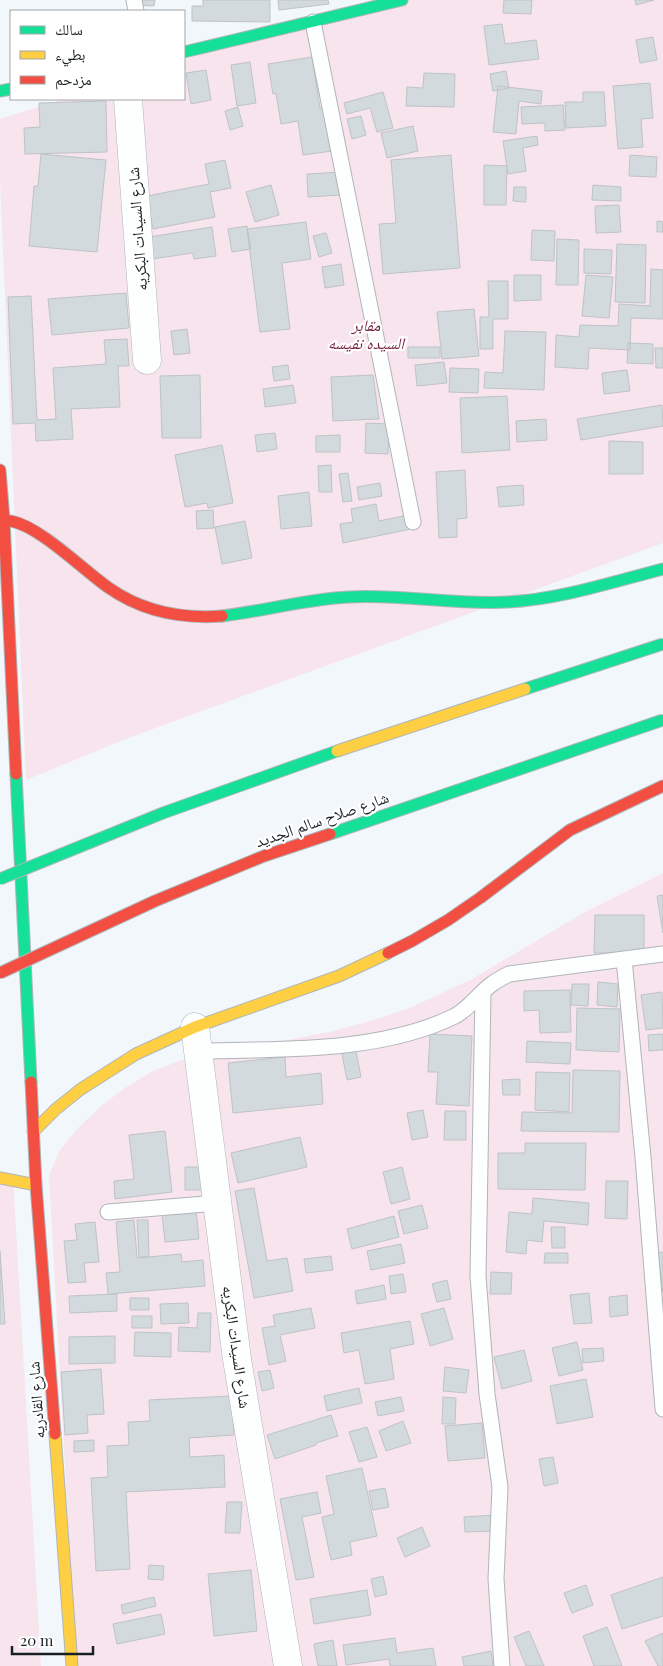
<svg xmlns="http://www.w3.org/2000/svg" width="663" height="1666" font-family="'Playfair Display','Noto Naskh Arabic',serif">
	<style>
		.green { fill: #f8e4ec }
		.building { fill: #d3dade; stroke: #bdc3c7 }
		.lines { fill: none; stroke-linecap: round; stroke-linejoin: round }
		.lane-casing { stroke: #afb5b9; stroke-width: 17 }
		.street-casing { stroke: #afb5b9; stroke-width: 29 }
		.fast-casing { stroke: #afb5b9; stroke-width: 13 }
		.slow-casing { stroke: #afb5b9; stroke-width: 13 }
		.jam-casing { stroke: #afb5b9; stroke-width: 13 }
		.lane { stroke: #fdfefe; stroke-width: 15 }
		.street { stroke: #fdfefe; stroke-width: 28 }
		.fast { stroke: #16e098; stroke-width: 11 }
		.slow { stroke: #ffcf43; stroke-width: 11 }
		.jam { stroke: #f24e42; stroke-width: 11 }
		.fast-bridge-casing { stroke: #afb5b9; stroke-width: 13; stroke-linecap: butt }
		.slow-bridge-casing { stroke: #afb5b9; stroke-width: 13; stroke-linecap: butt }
		.jam-bridge-casing { stroke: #afb5b9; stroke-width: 13; stroke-linecap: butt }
		.fast-bridge { stroke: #16e098; stroke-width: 11 }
		.slow-bridge { stroke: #ffcf43; stroke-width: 11 }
		.jam-bridge { stroke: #f24e42; stroke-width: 11 }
		.labels { text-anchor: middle; stroke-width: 4.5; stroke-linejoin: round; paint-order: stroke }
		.street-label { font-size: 16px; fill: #192023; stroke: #fff }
		.park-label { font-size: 16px; font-style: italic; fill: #731d3f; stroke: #fff }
	</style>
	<rect width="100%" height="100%" fill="#f1f7fb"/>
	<path class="green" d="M372 0H663V543L128 738 26 780 0 181V119L63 99H184V60Z
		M663 873V1666H76L49 1175 60 1150 79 1127 101 1106 125 1088 151 1072 179 1061 329 1032 371 1021 412 1007 472 979 585 912Z
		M13 1177 41 1666H0V1182Z"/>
	<path class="building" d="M134 0H155L154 6 134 5Z
		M203 0H270V22L192 21V6H203Z
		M278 0H328L329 4 279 10Z
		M504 0H532L531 14 503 13Z
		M635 0H654L636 5Z
		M502 24 505 44 536 40 539 59 489 65 484 26Z
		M653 37 657 60 640 63 636 40Z
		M312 57 320 108 324 107 332 151 303 155 298 121 281 124 276 93 273 94 268 64Z
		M250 62 256 103 237 106 231 65Z
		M206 70 211 100 191 104 186 73Z
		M506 71 509 88 493 91 490 74Z
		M424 73 455 74 454 107 406 106 407 87 423 88Z
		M650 83 653 118 641 119 643 147 618 149 613 86Z
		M498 86 542 91 541 104 519 101 516 134 493 132Z
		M383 92 393 128 377 132 370 108 347 114 344 103Z
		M583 92H604L606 126 566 128 565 102H583Z
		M106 101 107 152 25 154 24 128 40 127 39 103Z
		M563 105 565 130 545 131V123L522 124 521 107Z
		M238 107 243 126 230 130 225 111Z
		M361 116 366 135 352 139 347 119Z
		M413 126 418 151 387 158 381 133Z
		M537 136 538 145 523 148 526 171 508 174 503 141Z
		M41 154 106 160 97 252 29 246 34 186H38Z
		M451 155 460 268 383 274 379 224 396 223 391 160Z
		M630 155 657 157 656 177 629 176Z
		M225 160 231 188 210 192 215 217 153 229 147 196 209 184 205 164Z
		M484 165 507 166 506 205H484Z
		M340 172 341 195 308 197 307 174Z
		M271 185 279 215 255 222 246 192Z
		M593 185 621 187V201L592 200Z
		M514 187H526V202L513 201Z
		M619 205 621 232 596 233 595 206Z
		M657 221 663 222V232H657Z
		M306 222 311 259 282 263 290 329 260 332 247 229Z
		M247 226 251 249 232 252 228 229Z
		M212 227 216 256 194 259 193 253 152 259 149 237Z
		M532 230 555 231 554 261 531 260Z
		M326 233 332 253 319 257 313 236Z
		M557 239 579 240 578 285H556Z
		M617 244 646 245 645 303 615 302Z
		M584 249 612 250 611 274 584 273Z
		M341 264 344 285 325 288 322 267Z
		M651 269 663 270V319L631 318 630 350 589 348 588 369 555 367 556 335 579 337 580 325 618 326 619 304 650 306Z
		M514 275H541V300L514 301Z
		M586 275 613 277 609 318 582 316Z
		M488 281H508V319H493V349H480V317H489Z
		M126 293 129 328 52 335 48 299Z
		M31 296 37 420 56 419 53 368 106 364 104 340 127 339 129 366H118L120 407 71 409 73 439 36 441 35 423 13 424 8 297Z
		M474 309 479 356 442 359 437 312Z
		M187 329 190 353 174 355 171 331Z
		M505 331 546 332 544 390 484 388 485 372 503 373Z
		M628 343 653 344V364L627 363Z
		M408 347H440V358H408Z
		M655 348H663V368H656Z
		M444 362 447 383 417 386 415 365Z
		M288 365 290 379 274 381 272 367Z
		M450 368 479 369 478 393 449 392Z
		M627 370 630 391 604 394 602 373Z
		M200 375 201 438H162L160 376Z
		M373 375 379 419 333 421 331 377Z
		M293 385 296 403 265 407 263 389Z
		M507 396 510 450 462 453 460 398Z
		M662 405 663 426 581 440 577 419Z
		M546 419 547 440 517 442 516 421Z
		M366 423 389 424 388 454 365 453Z
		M275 433 277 449 257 452 255 435Z
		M340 435V452H316V436Z
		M609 441 643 442V474H609Z
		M222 445 233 503 208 508 207 503 185 507 175 455Z
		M331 465 332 492H319L318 466Z
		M465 470 467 518 457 519V537L439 538 436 472Z
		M348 473 352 501 343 502 339 474Z
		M380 483 382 496 359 500 357 487Z
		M523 485 524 505 499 507 497 487Z
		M309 492 312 526 281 529 278 496Z
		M376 504 379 521 408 515 411 529 343 543 340 524 353 522 351 509Z
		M213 510 214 528 197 529 196 511Z
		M245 521 252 558 222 564 215 527Z
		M663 895V933L657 896Z
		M595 915H644V953H594Z
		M598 982 618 984 617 1007 597 1005Z
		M572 984H589L588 1006 571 1005Z
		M570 990 571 1032 540 1033 539 1010 524 1011V991Z
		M662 992 663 1028 646 1030 641 995Z
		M577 1008 620 1009 619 1052 576 1050Z
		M430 1034 472 1036 469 1106 436 1104 438 1072H428Z
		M663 1034V1050L649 1051 648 1035Z
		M527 1041 571 1043 570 1064 526 1062Z
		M355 1046 361 1077 347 1080 341 1048Z
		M285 1057 286 1077 321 1073 323 1104 233 1113 228 1063Z
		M573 1070 620 1071 619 1132 521 1131 522 1112 572 1113Z
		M536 1072 570 1073 569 1112 535 1110Z
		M520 1079V1095H503L502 1080Z
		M423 1110 428 1137 412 1140 407 1113Z
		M445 1111H466V1140H444Z
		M165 1131 172 1192 115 1199 114 1181 134 1179 129 1135Z
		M300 1137 307 1167 238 1183 231 1153Z
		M525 1143H586L585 1190 498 1189V1153H525Z
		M185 1167H203V1190H185Z
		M402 1167 410 1199 391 1204 383 1172Z
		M606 1181H628L627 1219 605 1218Z
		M254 1188 267 1261 287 1258 293 1291 254 1298 235 1191Z
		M533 1198 589 1203 588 1225 544 1221 542 1242 527 1240 526 1254 506 1252 509 1212 532 1214Z
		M422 1205 428 1228 404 1234 398 1211Z
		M196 1210 199 1239 165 1242 162 1214Z
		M394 1216 399 1237 352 1249 347 1229Z
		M134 1220 137 1258 181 1254 182 1262 203 1260 205 1286 108 1294 106 1273 120 1272 116 1222Z
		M137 1220H148L149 1257H139Z
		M95 1222 99 1262 84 1263 86 1282 68 1283 64 1241 77 1240 75 1224Z
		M551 1227H565V1248H552Z
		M401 1244 405 1263 371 1270 367 1251Z
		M0 1251 5 1324H0Z
		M663 1252V1293L658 1253Z
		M545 1253H568V1263H544Z
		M331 1256 333 1270 306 1273 304 1259Z
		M491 1272 512 1273 511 1294H490Z
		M403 1274 406 1292 391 1294 389 1276Z
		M447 1280 451 1299 437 1302 432 1284Z
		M384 1285 386 1299 357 1304 355 1291Z
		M589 1293 592 1323 574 1324 570 1295Z
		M117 1294V1311L70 1313 69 1296Z
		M627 1295 628 1315 610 1317 609 1297Z
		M130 1298H149V1310H130Z
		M188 1303 189 1323 161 1324 160 1304Z
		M311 1308 315 1328 280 1335 286 1361 269 1365 262 1328 275 1326 273 1315Z
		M444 1308 453 1339 430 1346 421 1314Z
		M198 1313H211L210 1352 178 1351 179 1327 197 1328Z
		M132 1316H152V1328H132Z
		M410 1321 414 1344 390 1349 394 1379 365 1384 359 1350 344 1353 341 1333Z
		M135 1332 171 1333V1357L134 1356Z
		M115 1336V1363L69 1364V1337Z
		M577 1342 583 1370 559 1376 552 1348Z
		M603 1348 604 1361 583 1363 582 1349Z
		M524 1350 532 1381 502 1389 494 1357Z
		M445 1367 469 1370 466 1393 443 1391Z
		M101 1369 104 1414 87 1415 88 1433 65 1435 61 1372Z
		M270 1370 274 1388 262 1391 258 1372Z
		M586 1379 593 1417 557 1424 550 1386Z
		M359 1388 362 1403 327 1411 324 1396Z
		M232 1396 234 1435 189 1438 190 1457 224 1455 225 1487 126 1492 130 1569 96 1571 91 1478 108 1477 107 1446 129 1445 128 1422 150 1421 149 1400Z
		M401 1397 404 1411 378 1416 375 1402Z
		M443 1397 456 1398 455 1424H442Z
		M331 1415 338 1436 316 1443V1445L275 1459 267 1435Z
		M403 1421 411 1443 386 1451 379 1431Z
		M482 1423 485 1458 448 1461 445 1426Z
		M367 1427 377 1457 359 1462 349 1432Z
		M94 1440V1451L74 1452V1441Z
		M553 1457 558 1483 544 1486 539 1459Z
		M362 1468 377 1536 350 1542 352 1555 331 1560 322 1517 334 1514 326 1476Z
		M385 1488 389 1507 373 1510 369 1491Z
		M317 1492 321 1513 302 1517 314 1577 296 1580 280 1499Z
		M227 1502H242L240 1533H225Z
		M495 1515 496 1531 465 1532 464 1517Z
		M422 1527 430 1546 405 1557 397 1538Z
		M149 1565 164 1566 163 1580 148 1579Z
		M251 1570 257 1631 214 1636 208 1574Z
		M383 1576 387 1594 375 1597 371 1579Z
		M663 1577V1616L622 1629 611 1595Z
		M586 1585 593 1605 572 1613 564 1593Z
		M367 1590 371 1615 314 1624 310 1599Z
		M154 1597 156 1606 123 1614 121 1605Z
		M161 1614 165 1634 117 1644 113 1624Z
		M607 1627 622 1666H594L583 1636Z
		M529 1631 544 1666H526L514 1637Z
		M663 1633V1666H658L645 1641Z
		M395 1638 397 1653 433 1648 436 1666H390L389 1659 346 1665 343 1645Z
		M333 1640 337 1666H318L314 1644Z
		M491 1651 493 1666H464L462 1657Z"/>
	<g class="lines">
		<g class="lane-casing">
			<path id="lane" d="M134 0 136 11
				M313 22 413 522
				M624 959 643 1157 663 1409
				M483 993 478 1276 487 1394 500 1487 496 1579 502 1666
				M198 1051C280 1049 380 1053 455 1016 471 1007 478 994 492 984 497 980 503 977 509 974L663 954
				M108 1212 217 1203"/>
		</g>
		<g class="street-casing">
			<path id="street" d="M128 99 147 360
				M195 1027 237 1359 288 1666"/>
		</g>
		<g class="fast-casing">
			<path id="fast" d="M184 52 402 0
				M0 91 11 89
				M222 616C264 611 306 599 349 597 402 594 455 605 508 602 561 599 612 582 663 569
				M16 774 31 1082"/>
		</g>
		<g class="slow-casing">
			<path id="slow" d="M33 1132 56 1109 81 1089 136 1054 195 1027 339 976 388 953
				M0 1178 36 1185
				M55 1434 72 1666"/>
		</g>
		<g class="jam-casing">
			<path id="jam" d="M0 470 4 520 16 774
				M0 521C4 521 8 521 11 521 41 527 83 570 109 588 142 611 182 619 222 616
				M388 953 412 941 448 920 480 898 570 830 663 786
				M31 1082 36 1185 55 1434"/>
		</g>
		<use href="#lane" class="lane"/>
		<use href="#street" class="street"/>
		<use href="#fast" class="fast"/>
		<use href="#slow" class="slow"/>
		<use href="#jam" class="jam"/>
		<g class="fast-bridge-casing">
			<path id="fast-bridge" d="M525 689 663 644
				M330 834 663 720
				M0 879 163 813 337 751"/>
		</g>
		<g class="slow-bridge-casing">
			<path id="slow-bridge" d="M337 751 525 689"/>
		</g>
		<g class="jam-bridge-casing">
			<path id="jam-bridge" d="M0 973 155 901 264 856 330 834"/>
		</g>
		<use href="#fast-bridge" class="fast-bridge"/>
		<use href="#slow-bridge" class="slow-bridge"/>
		<use href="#jam-bridge" class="jam-bridge"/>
	</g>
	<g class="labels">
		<g class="street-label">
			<text transform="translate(137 229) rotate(-94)" y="6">شارع السيدات البكريه</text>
			<text transform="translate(322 819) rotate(-19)" y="6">شارع صلاح سالم الجديد</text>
			<text transform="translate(237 1347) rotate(82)" y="6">شارع السيدات البكريه</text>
			<text transform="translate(36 1400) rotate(-94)" y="6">شارع القادريه</text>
		</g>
		<g class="park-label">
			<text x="366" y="331">مقابر<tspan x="366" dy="18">السيده نفيسه</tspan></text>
		</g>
	</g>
	<rect x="10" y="10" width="175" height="90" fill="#ffffff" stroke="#a3a6a7"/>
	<rect x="20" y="26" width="25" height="8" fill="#16e098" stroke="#a3a6a7"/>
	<text x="55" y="35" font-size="15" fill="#192023">سالك</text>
	<rect x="20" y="51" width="25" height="8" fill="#ffcf43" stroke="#a3a6a7"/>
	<text x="55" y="60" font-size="15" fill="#192023">بطيء</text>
	<rect x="20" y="76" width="25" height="8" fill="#f24e42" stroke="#a3a6a7"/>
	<text x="55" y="85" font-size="15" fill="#192023">مزدحم</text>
	<path d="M12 1646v8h81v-8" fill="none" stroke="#192023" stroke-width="2.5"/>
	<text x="20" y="1646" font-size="15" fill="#192023" stroke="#ffffff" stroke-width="4" paint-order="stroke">20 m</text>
</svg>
